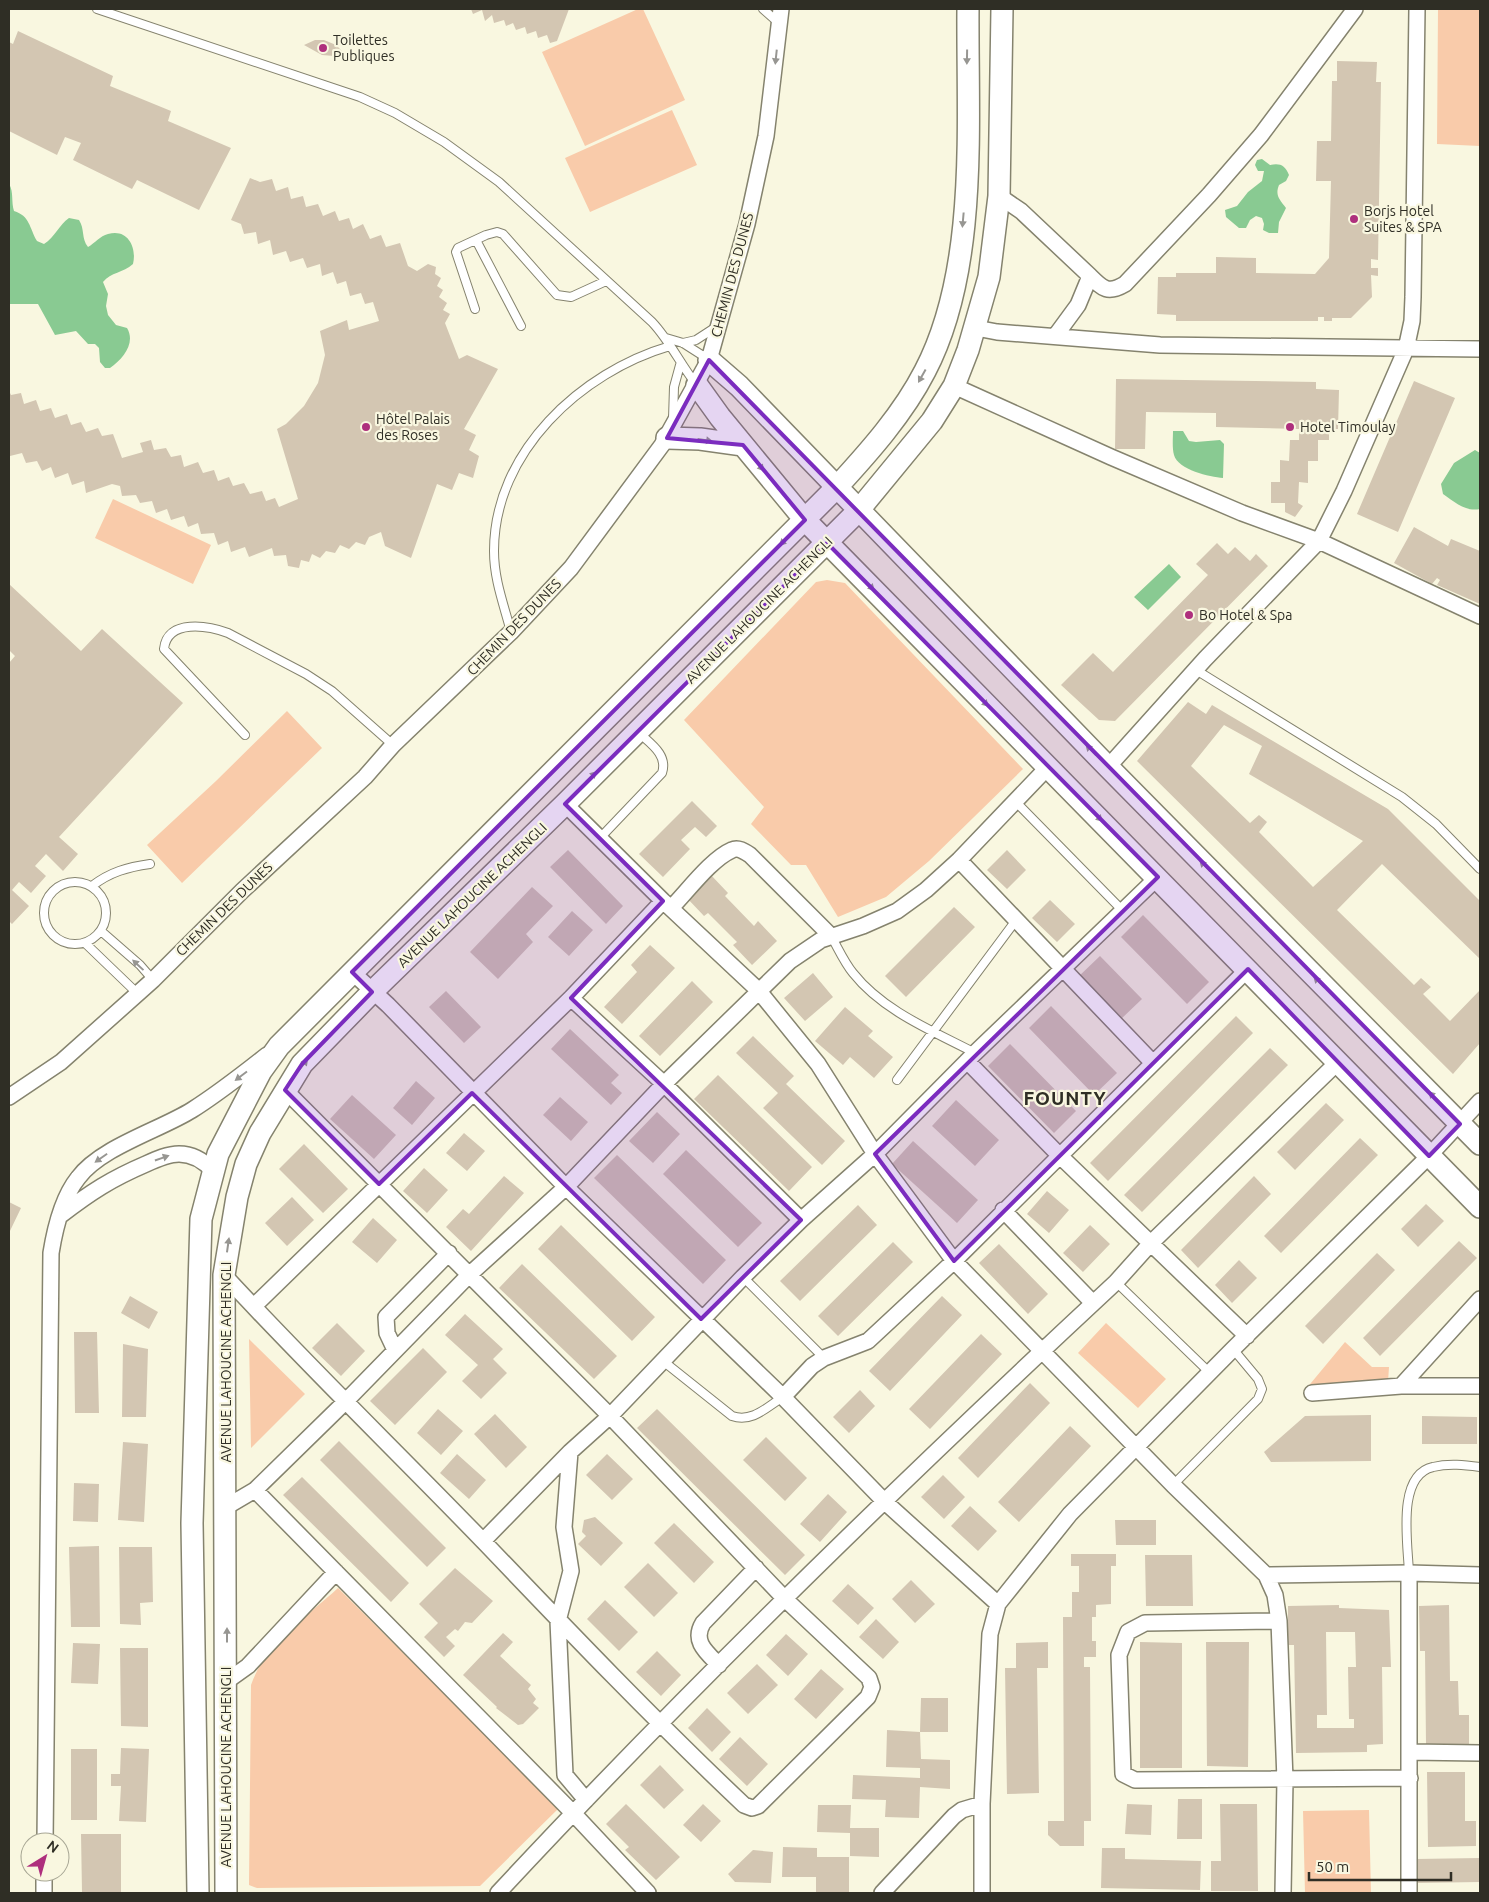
<svg xmlns="http://www.w3.org/2000/svg" width="1489" height="1902" font-family="Ubuntu,sans-serif">
	<style>
		.green { fill: #f9cbaa }
		.water { fill: #89ca92 }
		.building { fill: #d3c6b2; fill-rule: evenodd }
		.lines { fill: none; stroke-linecap: round; stroke-linejoin: round }
		.lane-casing { stroke: #85836e; stroke-width: 10 }
		.street-casing { stroke: #85836e; stroke-width: 18 }
		.secondary-casing { stroke: #85836e; stroke-width: 24 }
		.lane { stroke: #fff; stroke-width: 8 }
		.street { stroke: #fff; stroke-width: 15 }
		.secondary { stroke: #fff; stroke-width: 21 }
		.oneway { fill: #979692 }
		.marked { fill: #7b2cbf; fill-opacity: 0.2; stroke: #7b2cbf; stroke-width: 4; stroke-linejoin: round }
		.poi-dot { fill: #ae2f7d; stroke: #f9f7e0; stroke-width: 2 }
		.labels { text-anchor: middle; stroke-width: 4.5; stroke-linejoin: round; paint-order: stroke }
		.poi-label { font-size: 14px; fill: #2f2e25; stroke: #f9f7e0; text-anchor: start }
		.street-label { font-size: 14px; fill: #2f2e25; stroke: #f9f7e0 }
		.district-label { font-size: 19px; font-weight: bold; letter-spacing: 1px; fill: #2f2e25; stroke: #f9f7e0 }
	</style>
	<rect width="100%" height="100%" fill="#f9f7e0"/>
	<path class="green" d="M638 9H643L685 100 585 146 542 52Z
		M1438 9H1480V146L1437 144Z
		M672 110 697 165 590 212 565 158Z
		M113 499 211 545 193 584 95 538Z
		M827 580 845 583 1023 769 929 861 886 897 838 917 806 865H791L751 824 764 807 684 720 816 582Z
		M287 711 322 748 182 883 147 845 216 781Z
		M1106 1323 1166 1379 1138 1408 1078 1353Z
		M249 1339 305 1394 251 1448Z
		M1345 1342 1372 1367H1389L1388 1382 1306 1389Z
		M338 1588 559 1808 480 1886 257 1888 249 1885 251 1685C265 1644 308 1616 338 1588Z
		M1369 1810 1371 1893H1305L1303 1811Z"/>
	<path class="water" d="M1262 159 1270 165C1280 163 1285 165 1289 175L1286 181 1279 185C1275 195 1279 199 1286 208L1279 222 1278 233H1269L1263 230 1264 224 1262 218 1256 216 1250 220 1246 228H1239L1226 217 1225 210 1237 206 1248 192 1262 181 1264 171H1258L1255 165 1257 160Z
		M9 184C14 192 11 202 14 211 30 216 29 227 37 241L44 244C55 237 59 225 69 218L79 220C85 229 81 238 88 247 95 243 100 236 108 234 128 228 137 248 133 264 123 273 111 272 103 282L108 294 106 306 108 315 116 325 127 328C136 343 123 359 110 368H105L100 362 99 348 95 344H88L76 331 55 335 38 304H9Z
		M1173 431H1183L1189 441 1196 442 1220 440 1224 444 1223 478C1210 477 1178 470 1174 455 1172 448 1173 438 1173 431Z
		M1475 450 1480 453V509C1465 512 1455 502 1443 494L1441 484 1454 463Z
		M1169 564 1181 577 1148 610 1134 597Z"/>
	<path class="building" d="M471 9H569L557 41 550 43 547 35 538 38 536 31 527 34 525 27 516 30 513 23 506 26 504 20 494 23 492 15 485 21 482 10 473 14Z
		M18 31 113 76 110 86 171 111 168 121 231 148 199 210 137 180 132 189 73 160 81 143 65 137 57 155 9 131V42L13 44Z
		M315 40H324L336 45 343 52 334 56 322 55 304 45Z
		M1337 61 1377 62 1376 82H1381L1378 260 1371 259V268H1378V276L1371 275 1372 297 1351 318H1332V321H1324V317H1318V321H1176V315L1157 314 1158 277H1176V273H1216V257L1256 258V273L1315 274 1329 258 1331 181H1316L1317 141H1331L1332 81H1337Z
		M250 178 260 182 272 179 276 191 288 187 291 199 303 196 306 207 318 204 323 216 335 211 339 221 349 218 353 229 363 224 370 239 381 235 386 247 400 243 408 266 417 271 428 264 436 267 435 274 441 278 437 286 443 290 439 297 447 303 443 310 450 314 445 323 459 359 467 355 498 369 464 429 476 435 469 450 479 456 473 478 459 473 452 490 437 484 411 558 385 546 381 532 369 537 365 545 356 542 349 549 340 545 335 553 326 551 320 558 312 554 309 562 301 560 299 568 288 566 286 555 274 556 272 548 249 557 245 547 231 552 228 541 218 545 214 533 201 534 198 523 188 527 184 516 171 520 167 509 156 513 152 501 140 503 136 495 122 496 120 486 112 484 86 493 84 481 72 485 68 473 55 478 51 467 42 471 37 461 26 463 22 453 10 456 9 453V391L11 395 21 393 24 404 36 400 40 411 51 408 55 418 67 414 71 425 81 422 86 432 98 428 102 436 113 434 122 458 143 452 140 443 151 440 154 450 166 448 171 457 181 455 184 467 198 462 203 473 214 470 218 481 229 477 233 486 244 483 250 494 262 491 266 501 275 498 279 507 298 499 277 429 286 424 304 406 318 383 325 355 320 331 347 320 349 330 379 321 373 302 365 304 361 293 350 296 346 281 337 284 333 272 322 276 320 264 307 268 303 258 290 262 286 251 273 255 270 240 258 244 256 232 244 234 241 224 231 220Z
		M1116 379 1316 382V389L1339 390 1338 429H1329V440H1318V461H1308V483L1299 482 1298 503 1303 506 1295 517 1285 512V503H1271V482H1280V460L1289 461 1290 440H1299V429L1216 427V413L1146 412 1145 449H1115Z
		M1414 381 1455 398 1398 532 1357 514Z
		M1414 527 1448 546 1451 539 1480 551V604L1437 585 1440 580 1437 578 1432 584 1394 563Z
		M1217 543 1228 554 1235 547 1250 561 1256 554 1268 566 1115 721 1099 720 1061 685 1093 653 1113 672 1208 575 1196 564Z
		M9 584 81 651 102 629 183 703 59 837 78 854 63 871 46 854 35 866 46 876 31 893 19 882 12 890 29 906 12 924 9 921V663L15 656 9 650Z
		M1188 702 1206 714 1212 705 1388 809 1480 901V959L1382 864 1337 910 1414 985 1421 978 1431 987 1423 994 1450 1021 1480 990V1043L1453 1074 1137 761ZM1224 725 1262 746 1249 774 1363 841 1313 887 1259 832 1267 822 1259 815 1250 823 1191 766Z
		M692 801 717 826 706 837 695 827 681 840 690 849 663 877 639 854Z
		M568 850 623 906 606 924 550 867Z
		M1007 850 1026 870 1007 889 987 870Z
		M710 874 728 893 725 896 754 926 758 921 777 941 752 965 733 945 737 942 708 913 704 916 686 897Z
		M532 887 553 906 526 934 533 942 498 979 470 952Z
		M1050 900 1075 924 1057 942 1032 918Z
		M954 907 975 927 906 997 885 976Z
		M572 911 593 930 569 956 548 937Z
		M1143 915 1209 982 1187 1004 1121 937Z
		M650 945 675 968 622 1024 604 1007 637 972 631 965Z
		M1100 956 1142 999 1119 1021 1077 978Z
		M813 973 833 997 805 1021 784 998Z
		M692 981 713 1002 660 1056 639 1036Z
		M446 991 481 1027 464 1043 429 1007Z
		M1051 1006 1117 1073 1094 1095 1029 1028Z
		M845 1007 873 1031 868 1036 893 1057 874 1078 850 1057 843 1065 815 1041Z
		M1236 1016 1253 1033 1108 1181 1090 1163Z
		M570 1029 619 1075 611 1083 622 1093 611 1105 551 1049Z
		M753 1036 794 1076 786 1084 845 1141 822 1165 763 1108 778 1093 736 1053Z
		M1010 1044 1076 1111 1054 1133 988 1066Z
		M1270 1048 1288 1065 1142 1212 1124 1195Z
		M718 1075 812 1167 789 1191 694 1099Z
		M416 1081 435 1098 412 1125 393 1108Z
		M352 1095 396 1135 374 1159 330 1119Z
		M560 1097 588 1122 571 1141 543 1115Z
		M956 1100 999 1140 975 1166 932 1126Z
		M1326 1103 1344 1120 1295 1170 1277 1152Z
		M657 1112 680 1134 653 1163 629 1141Z
		M464 1133 485 1151 467 1171 446 1153Z
		M1360 1138 1378 1155 1281 1253 1264 1236Z
		M913 1141 978 1200 957 1223 892 1164Z
		M304 1144 348 1189 323 1213 279 1169Z
		M686 1150 762 1223 738 1247 663 1174Z
		M617 1155 726 1260 703 1284 594 1178Z
		M424 1168 448 1190 427 1213 403 1191Z
		M504 1176 524 1193 471 1251 446 1227 463 1209 469 1214Z
		M1254 1176 1271 1194 1198 1268 1181 1250Z
		M1047 1191 1069 1210 1049 1233 1027 1214Z
		M292 1197 314 1220 287 1246 265 1223Z
		M9 1202 21 1208 9 1233Z
		M1426 1204 1444 1221 1418 1247 1401 1229Z
		M858 1205 877 1225 800 1301 780 1281Z
		M373 1218 397 1240 377 1263 352 1242Z
		M561 1225 655 1317 632 1341 538 1249Z
		M1090 1225 1110 1244 1083 1272 1063 1253Z
		M1459 1241 1477 1258 1380 1356 1363 1338Z
		M893 1242 913 1262 838 1336 818 1316Z
		M999 1244 1048 1294 1028 1314 979 1263Z
		M1377 1253 1395 1270 1323 1344 1305 1326Z
		M1239 1260 1257 1278 1232 1303 1215 1285Z
		M522 1264 617 1356 594 1379 499 1288Z
		M130 1296 158 1312 149 1329 121 1313Z
		M942 1296 962 1315 890 1391 869 1371Z
		M465 1314 503 1349 493 1359 507 1373 481 1399 462 1381 478 1365 445 1335Z
		M337 1323 365 1351 341 1376 312 1348Z
		M74 1332H97L99 1413H75Z
		M981 1334 1002 1354 930 1429 909 1409Z
		M123 1344 148 1349 146 1417H122Z
		M423 1348 447 1372 395 1425 370 1401Z
		M1030 1383 1050 1403 978 1478 958 1458Z
		M860 1390 875 1406 849 1433 833 1417Z
		M438 1409 463 1431 441 1455 417 1433Z
		M657 1409 805 1555 785 1575 637 1428Z
		M495 1414 527 1447 506 1468 474 1434Z
		M1371 1415V1461L1271 1462 1264 1452 1305 1416Z
		M1422 1416 1477 1417V1444H1422Z
		M1070 1426 1091 1446 1019 1522 998 1502Z
		M766 1437 807 1478 785 1501 743 1460Z
		M339 1441 446 1548 427 1567 320 1460Z
		M123 1442 148 1444 144 1522 118 1520Z
		M457 1454 486 1480 469 1499 440 1473Z
		M607 1454 633 1479 612 1500 586 1475Z
		M943 1475 965 1497 944 1519 921 1497Z
		M302 1477 409 1583 391 1602 283 1495Z
		M74 1483 99 1484 98 1522 73 1521Z
		M828 1494 847 1512 820 1542 800 1524Z
		M970 1506 997 1531 978 1551 951 1526Z
		M595 1517 623 1543 601 1566 578 1544 586 1536 582 1532 584 1520Z
		M1115 1520H1156V1545H1116Z
		M674 1523 714 1562 694 1583 654 1543Z
		M99 1546 100 1627H71L69 1547Z
		M119 1547H152L153 1602 140 1603 141 1625 120 1624Z
		M1071 1554H1116V1566H1111V1604L1096 1605V1617H1092V1641H1096V1657H1084V1667H1090L1091 1821H1084V1846H1060L1048 1835V1821H1064L1063 1617H1072V1592H1079V1566H1071Z
		M1145 1555H1192L1193 1606H1146Z
		M648 1563 678 1593 654 1617 624 1587Z
		M455 1568 493 1601 472 1623 465 1622 458 1631 455 1629 446 1637 455 1646 444 1657 424 1637 438 1623 419 1604Z
		M911 1580 935 1604 915 1623 892 1599Z
		M848 1584 874 1608 858 1625 832 1601Z
		M605 1600 638 1632 619 1651 587 1619Z
		M1339 1605V1608L1389 1610 1391 1667H1382L1383 1744 1367 1745V1752L1296 1753 1294 1645H1288V1606ZM1326 1632H1355L1356 1667H1348L1349 1719H1354V1728H1317V1715H1327Z
		M1449 1605 1450 1681H1458L1459 1715H1469V1744H1426L1425 1651H1420L1419 1606Z
		M876 1619 899 1642 883 1659 859 1637Z
		M503 1633 513 1642 500 1656 531 1685 528 1689 536 1699 533 1703 539 1708 523 1724 518 1725 496 1708 497 1707 463 1675Z
		M786 1634 808 1654 788 1676 766 1655Z
		M1048 1642V1668H1037L1039 1793 1007 1794 1005 1668H1016V1643Z
		M1140 1642 1182 1643V1768H1140Z
		M1206 1642H1249L1248 1767 1207 1766Z
		M73 1643 100 1644 98 1684 71 1683Z
		M120 1648H148V1727L121 1726Z
		M657 1651 681 1675 661 1696 636 1672Z
		M757 1664 778 1685 748 1714 727 1693Z
		M821 1669 844 1689 816 1719 794 1699Z
		M921 1698H948V1732H920L921 1759 950 1760V1789L920 1787 919 1818 885 1817 886 1800 852 1799 853 1775 920 1778V1768L886 1767 887 1730 920 1732Z
		M707 1708 731 1732 712 1752 688 1728Z
		M740 1737 768 1764 747 1786 719 1759Z
		M121 1748 149 1749 146 1822 119 1821 121 1786H111V1774H120Z
		M71 1749H97V1820H71Z
		M660 1765 684 1790 664 1809 640 1785Z
		M1427 1772H1465V1821H1476V1846L1428 1847Z
		M1178 1799H1202V1839H1177Z
		M626 1804 680 1857 656 1880 625 1850 629 1847 606 1824Z
		M703 1804 721 1821 701 1842 683 1825Z
		M1127 1804 1152 1805 1151 1835 1125 1834Z
		M1220 1804H1257L1258 1891H1211V1861H1221Z
		M818 1805H851L850 1828H879V1857L850 1856V1833L817 1832Z
		M81 1834H121V1892H82Z
		M783 1847 817 1848V1857H849V1893H816V1877H782Z
		M1102 1848H1125V1859L1201 1861 1200 1890 1101 1888Z
		M753 1850 773 1852 771 1883 735 1882 728 1874Z
		M1480 1858V1882L1416 1883V1859Z"/>
	<g class="lines">
		<g class="lane-casing">
			<path id="lane" d="M97 9 360 97 395 113 444 142 499 182 652 322C670 341 680 364 696 384
				M763 9 780 24
				M476 240 521 326
				M475 309 456 252 458 248 486 235 497 232 503 234 557 295 571 297 606 281
				M666 338 683 343 708 359
				M683 343 696 340 716 327
				M673 419 674 387 680 365
				M511 632C504 605 494 580 494 551 494 452 581 372 670 346
				M1196 670 1402 797 1436 824 1480 869
				M245 735 164 649C167 618 209 626 228 633L306 674 332 691 393 745
				M1015 801 1123 911
				M600 838 662 773C668 755 651 744 639 733
				M44 913a31 31 0 1 1 62 0a31 31 0 1 1-62 0Z
				M92 886C110 872 128 867 150 864
				M101 931 140 965 153 980
				M831 936C838 948 844 962 853 973 883 1011 933 1031 975 1053
				M85 943 137 993
				M897 1080 1017 919
				M743 1277 824 1358
				M1116 1282 1209 1372
				M663 1361 732 1416C752 1423 767 1407 783 1397
				M1173 1485 1258 1399 1262 1389 1258 1379 1233 1349
				M1409 1573C1408 1544 1396 1475 1433 1467 1449 1463 1465 1465 1480 1467"/>
		</g>
		<g class="street-casing">
			<path id="street" d="M999 196 1021 211 1090 276
				M976 328 997 332 1160 345 1480 349
				M1056 335 1078 305 1090 276C1103 289 1108 294 1125 284L1209 195 1261 135 1355 9
				M954 386 1111 457 1242 513 1319 541 1480 616
				M1108 767 1205 659 1319 541 1344 491 1406 349 1412 321 1413 297 1417 9
				M565 804 663 901 758 990 818 1064 875 1154 954 1261 1173 1485 1266 1575 1409 1573 1480 1575
				M959 860 1153 1063
				M671 908C687 892 711 859 732 850 738 847 744 851 750 855L831 936
				M352 972 388 1005 566 1187 783 1397 885 1502 998 1604
				M571 998 664 1084 801 1220
				M967 1061 1059 1155 1247 1336
				M9 1097 61 1062 153 980 242 891 365 777 393 745 511 632 571 568 662 445 709 360 747 224 766 136 781 9
				M1003 1210 1093 1303
				M61 1215C91 1192 111 1179 146 1164 157 1159 168 1154 179 1154 193 1154 204 1161 213 1171
				M224 1275C308 1366 397 1452 483 1541 569 1631 654 1720 744 1805L752 1808 758 1806 868 1697 872 1687 869 1678 785 1599 610 1416 285 1090
				M254 1306 571 998 663 901
				M395 1350 387 1333 386 1317 449 1253
				M1401 1386 1480 1299
				M1312 1393 1401 1386H1480
				M783 1397 812 1366 824 1358 868 1341 954 1261 1248 969
				M570 1452 564 1527 571 1571 558 1621 565 1775 586 1800
				M255 1490 573 1813 648 1893
				M226 1507 255 1490 344 1403 470 1274 566 1187 664 1084 790 961 821 940 863 926 897 911 926 890 959 860 1048 767
				M483 1541 570 1452 610 1416 743 1277 801 1220 875 1154 975 1053 1158 877
				M1409 1573V1893
				M1266 1575 1275 1595 1279 1621 1285 1780 1283 1893
				M1279 1621 1145 1623 1128 1632 1119 1655 1123 1774 1135 1780 1410 1778
				M719 1665C706 1652 692 1641 703 1623L756 1568
				M227 1681 248 1666 336 1572
				M1410 1752 1480 1753
				M45 1842 51 1253C55 1228 62 1198 78 1178 101 1147 160 1130 192 1110 219 1093 243 1074 267 1055
				M44 1893V1872
				M498 1893C695 1681 904 1479 1116 1282L1151 1243 1339 1061
				M882 1893 954 1816 962 1810 982 1804
				M982 1893V1804L990 1634 998 1604 1070 1514 1233 1349 1429 1156 1480 1101"/>
		</g>
		<g class="secondary-casing">
			<path id="secondary" d="M709 360 739 386 1108 767 1480 1144
				M697 385 720 417 805 520 1480 1207
				M667 438 700 439 743 445
				M198 1893 192 1523 201 1219 218 1154 261 1071 279 1046 836 488C869 452 903 414 925 371 979 268 967 122 968 9
				M226 1893 224 1275 237 1197 246 1164 260 1133 302 1064 372 992 565 804 858 511 932 421 954 386 968 350 989 277 999 196 1002 9"/>
		</g>
		<use href="#lane" class="lane"/>
		<use href="#street" class="street"/>
		<use href="#secondary" class="secondary"/>
	</g>
	<defs><path id="oneway-solid" d="M-6-.8H1V-3.2L6.5 0L1 3.2V.8H-6Z" transform="scale(1.25)"/></defs>
	<g class="oneway">
		<use href="#oneway-solid" transform="translate(776 57) rotate(96)"/>
		<use href="#oneway-solid" transform="translate(967 57) rotate(91)"/>
		<use href="#oneway-solid" transform="translate(963 220) rotate(95)"/>
		<use href="#oneway-solid" transform="translate(922 376) rotate(119)"/>
		<use href="#oneway-solid" transform="translate(705 440) rotate(8)"/>
		<use href="#oneway-solid" transform="translate(759 465) rotate(51)"/>
		<use href="#oneway-solid" transform="translate(785 540) rotate(135)"/>
		<use href="#oneway-solid" transform="translate(869 585) rotate(45)"/>
		<use href="#oneway-solid" transform="translate(983 701) rotate(45)"/>
		<use href="#oneway-solid" transform="translate(1091 750) rotate(-134)"/>
		<use href="#oneway-solid" transform="translate(591 777) rotate(-45)"/>
		<use href="#oneway-solid" transform="translate(1097 816) rotate(45)"/>
		<use href="#oneway-solid" transform="translate(1205 866) rotate(-135)"/>
		<use href="#oneway-solid" transform="translate(138 965) rotate(-137)"/>
		<use href="#oneway-solid" transform="translate(1319 982) rotate(-135)"/>
		<use href="#oneway-solid" transform="translate(303 1065) rotate(-51)"/>
		<use href="#oneway-solid" transform="translate(241 1076) rotate(143)"/>
		<use href="#oneway-solid" transform="translate(1434 1097) rotate(-135)"/>
		<use href="#oneway-solid" transform="translate(101 1158) rotate(145)"/>
		<use href="#oneway-solid" transform="translate(162 1158) rotate(-19)"/>
		<use href="#oneway-solid" transform="translate(228 1245) rotate(-82)"/>
		<use href="#oneway-solid" transform="translate(227 1635) rotate(-90)"/>
	</g>
	<path class="marked" d="M709 360 1460 1124 1429 1156 1248 969 954 1261 875 1154 1158 877 827 543 565 804 663 901 571 998 801 1220 701 1319 472 1093 379 1184 285 1090 302 1064 372 992 352 972 805 520 743 445 667 438Z"/>
	<g class="poi-dot">
		<circle cx="323" cy="48" r="5"/>
		<circle cx="1354" cy="219" r="5"/>
		<circle cx="366" cy="427" r="5"/>
		<circle cx="1290" cy="427" r="5"/>
		<circle cx="1189" cy="615" r="5"/>
	</g>
	<g class="labels">
		<g class="poi-label">
			<text x="333" y="45">Toilettes<tspan x="333" dy="16">Publiques</tspan></text>
			<text x="1364" y="216">Borjs Hotel<tspan x="1364" dy="16">Suites &amp; SPA</tspan></text>
			<text x="376" y="424">Hôtel Palais<tspan x="376" dy="16">des Roses</tspan></text>
			<text x="1300" y="432">Hotel Timoulay</text>
			<text x="1199" y="620">Bo Hotel &amp; Spa</text>
		</g>
		<g class="street-label">
			<text transform="translate(732 275) rotate(-75)" y="5">CHEMIN DES DUNES</text>
			<text transform="translate(759 610) rotate(-45)" y="5">AVENUE LAHOUCINE ACHENGLI</text>
			<text transform="translate(514 627) rotate(-46)" y="5">CHEMIN DES DUNES</text>
			<text transform="translate(472 895) rotate(-44)" y="5">AVENUE LAHOUCINE ACHENGLI</text>
			<text transform="translate(224 909) rotate(-44)" y="5">CHEMIN DES DUNES</text>
			<text transform="translate(226 1362) rotate(-90)" y="5">AVENUE LAHOUCINE ACHENGLI</text>
			<text transform="translate(226 1767) rotate(-90)" y="5">AVENUE LAHOUCINE ACHENGLI</text>
		</g>
		<g class="district-label">
			<text x="1065" y="1105">FOUNTY</text>
		</g>
	</g>
	<rect width="1489" height="1902" fill="none" stroke="#2f2e25" stroke-width="20"/>
	<g transform="translate(45 1857) rotate(37)"><circle r="24" fill="#f9f7e0" stroke="#a8a795"/>
	<path d="M0-4L9 19L0 12L-9 19Z" fill="#ae2f7d"/>
	<text y="-8" font-size="14" font-weight="bold" text-anchor="middle" fill="#2f2e25">N</text>
	</g>
	<path d="M1309 1872v8h142v-8" fill="none" stroke="#2f2e25" stroke-width="2.5"/>
	<text x="1316" y="1872" font-size="15" fill="#2f2e25" stroke="#f9f7e0" stroke-width="4" paint-order="stroke">50 m</text>
</svg>
